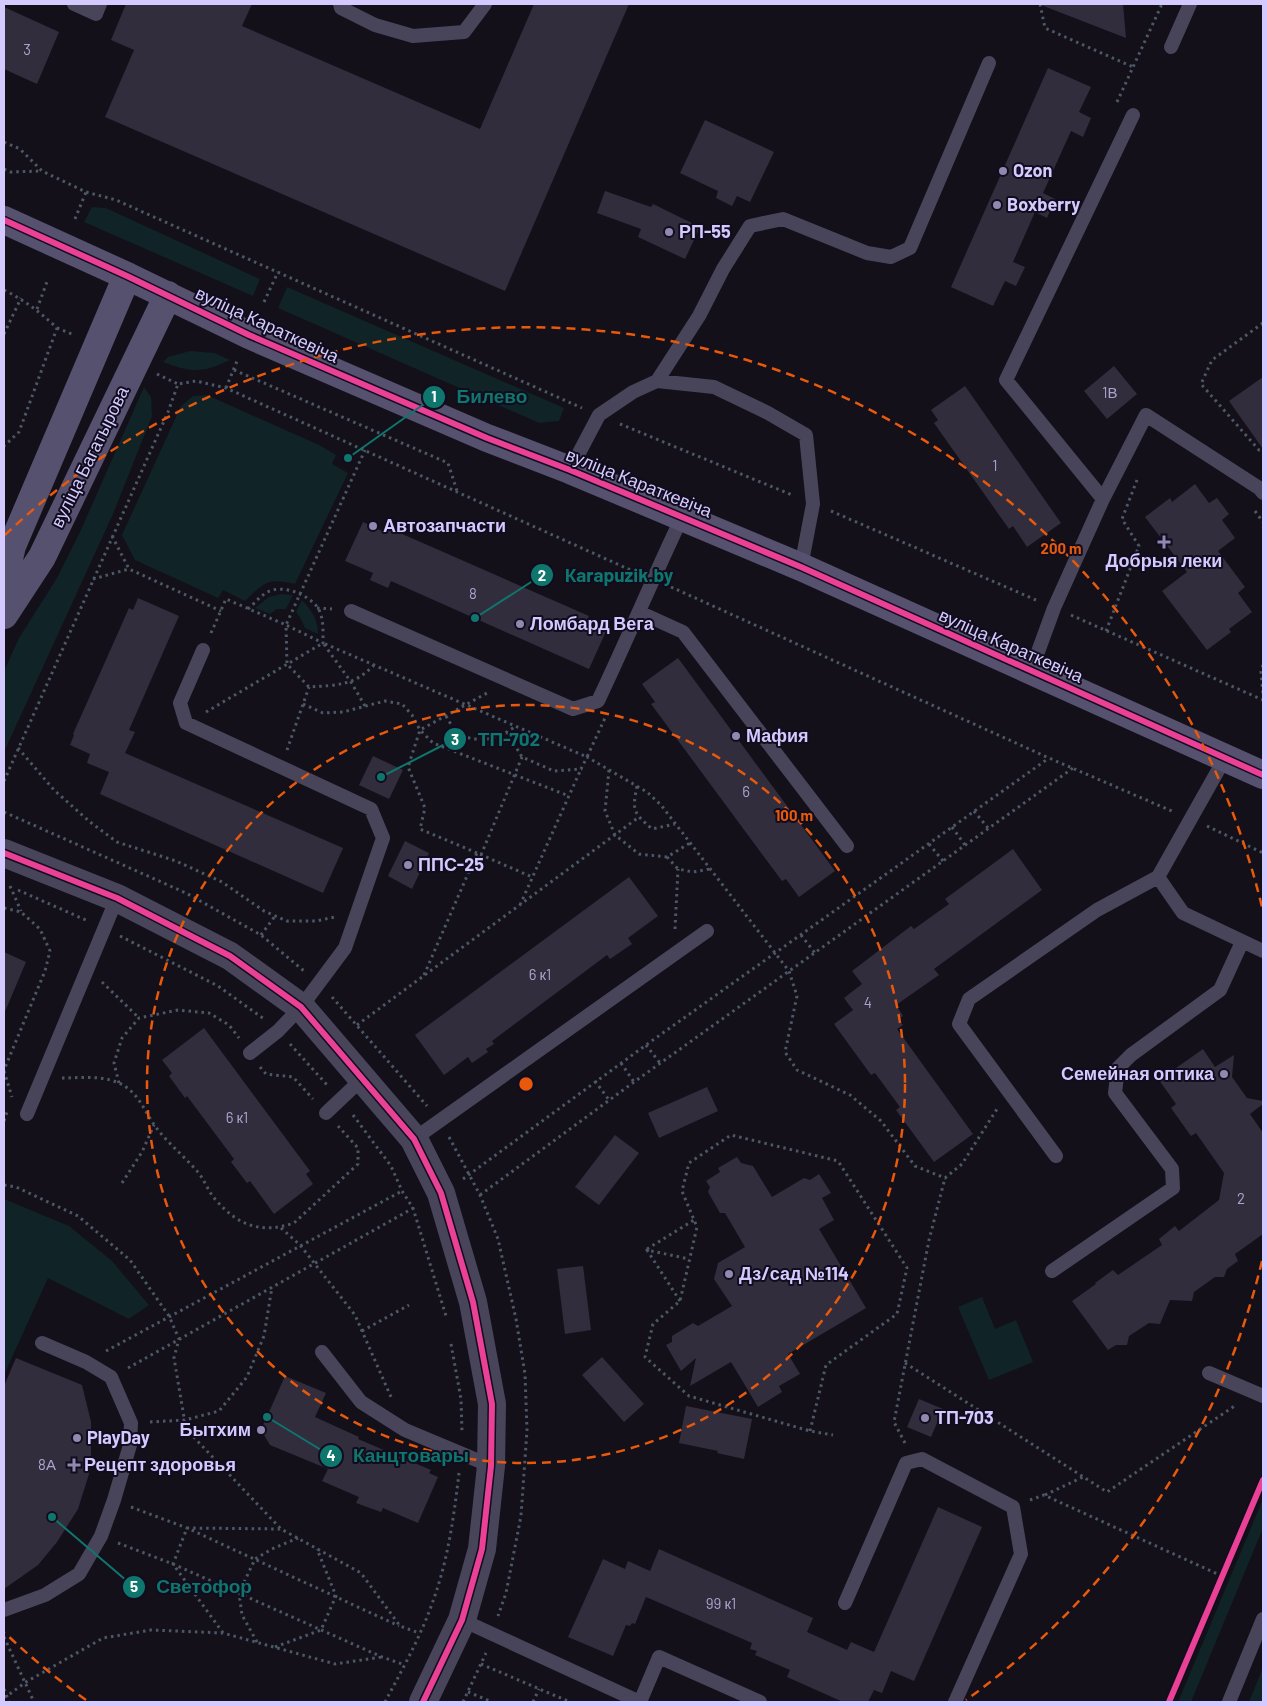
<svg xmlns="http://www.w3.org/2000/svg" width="1267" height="1706" font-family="Barlow,sans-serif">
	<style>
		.green { fill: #102326 }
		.building { fill: #312d3d }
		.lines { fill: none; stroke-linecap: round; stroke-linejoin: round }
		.path { stroke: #4c5866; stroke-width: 3; stroke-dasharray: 2.5 4; stroke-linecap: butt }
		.lane { stroke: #48455b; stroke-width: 14 }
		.street { stroke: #48455b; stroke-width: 28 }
		.secondary { stroke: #55516e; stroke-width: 28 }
		.cycleway-casing { stroke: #110c1e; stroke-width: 9 }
		.cycleway { stroke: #ea4096; stroke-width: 6 }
		.ring { fill: none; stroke: #e8590c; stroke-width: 2.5; stroke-dasharray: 9 6 }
		.poi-dot { fill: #9189af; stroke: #110c1e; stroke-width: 2 }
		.labels { text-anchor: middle; stroke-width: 4; stroke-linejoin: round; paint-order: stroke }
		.number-label { font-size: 15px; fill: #aca3ce }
		.poi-label { font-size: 18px; font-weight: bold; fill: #d5caff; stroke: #110c1e; text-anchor: start }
		.street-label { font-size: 18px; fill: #d5caff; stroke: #110c1e }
		.centre { fill: #e8590c; stroke: #110c1e; stroke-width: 2.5 }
		.ring-label { font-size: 15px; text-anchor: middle; font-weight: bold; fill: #e8590c; stroke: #110c1e; stroke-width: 4; stroke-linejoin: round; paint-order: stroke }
		.leader { fill: none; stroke: #0f766e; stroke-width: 2 }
		.callout-dot { fill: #0f766e; stroke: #110c1e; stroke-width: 2 }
		.mark-label { font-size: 15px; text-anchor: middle; font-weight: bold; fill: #fff }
		.callout-label { font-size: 19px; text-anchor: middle; font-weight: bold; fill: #0f766e; stroke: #110c1e; stroke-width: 4; stroke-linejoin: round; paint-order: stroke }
	</style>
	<rect width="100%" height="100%" fill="#13101a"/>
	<path class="green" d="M92 207 106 208 260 279 253 296 84 222Z
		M287 287 564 408 559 421 539 423 278 308Z
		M190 351 215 353 230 360C203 373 191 373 163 362L168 357Z
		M144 387 151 397 152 416 113 514 4 752V671L19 638 57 578 80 532Z
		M207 395 319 445 336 455 332 464 348 473 295 584C267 577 264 583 245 601L223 590 218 598 135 560 122 535 181 406 193 396Z
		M281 594 293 595 286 609H277L270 614 255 608 269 597Z
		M302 600C312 611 318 619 318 634L305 628 301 619 296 612Z
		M4 1199 69 1226 112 1261 149 1305 129 1319 48 1278 4 1375Z
		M982 1297 995 1329 1016 1320 1033 1362 989 1380 958 1307Z
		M1263 1499V1528L1191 1702H1178Z
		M1263 1667V1702H1249Z"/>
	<path class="building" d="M126 4H252L242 26 480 129 534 4H629L505 291 105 117 134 50 111 40Z
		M1041 4H1123L1126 38 1041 5Z
		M4 7 59 32 37 84 4 69Z
		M1048 68 1091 87 1079 112 1091 118 1083 137 1071 131 1043 193 1055 199 1047 218 1035 212 1013 262 1025 267 1016 286 1005 281 993 306 951 287Z
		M705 120 774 152 750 202 737 196 732 206 716 198 718 191 680 173Z
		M605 191 651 207 653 204 700 227 685 259 638 237 641 229 597 213Z
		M1114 366 1137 394 1107 419 1084 391Z
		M1263 377V449L1229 401Z
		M965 386 1061 523 1027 547 1013 526 1009 529 934 423 938 420 931 410Z
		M1195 484 1209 503 1217 498 1229 514 1222 520 1235 538 1218 551 1245 587 1238 593 1252 612 1229 629 1231 632 1207 650 1162 591 1187 572 1145 517 1170 498 1172 502Z
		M363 522 382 531 384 526 589 616 587 621 607 629 589 669 391 581 388 588 370 580 373 573 345 561Z
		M138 598 179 616 129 730 135 732 125 753 343 848 323 893 100 794 109 772 87 763 90 754 70 745 74 735 73 734 129 608 133 610Z
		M678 658 835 871 799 897 786 879 782 881 651 704 655 702 642 684Z
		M373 756 403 770 389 799 359 785Z
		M405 841 429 853 412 889 388 876Z
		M1013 849 1042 890 934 969 939 975 896 1005 903 1016 898 1019 903 1025 897 1029 973 1134 934 1162 896 1110 900 1107 875 1073 871 1075 834 1024 853 1010 844 998 862 984 852 971 911 926 914 929 949 904 945 899Z
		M629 877 658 916 628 938 632 944 610 959 607 955 492 1041 494 1044 486 1049 488 1052 472 1063 468 1057 444 1075 415 1035Z
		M4 952 26 962 4 1014Z
		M204 1028 310 1171 306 1174 313 1184 274 1214 250 1181 247 1183 231 1162 234 1159 187 1096 185 1098 169 1076 172 1073 162 1060Z
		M1203 1049 1215 1067 1234 1055 1232 1077 1247 1098 1263 1101V1104L1250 1114 1263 1133V1234L1235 1254 1238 1261 1227 1269 1224 1277H1215L1194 1292 1192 1301 1170 1300 1160 1324 1149 1323 1129 1336 1127 1345H1116L1108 1350 1072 1301 1096 1284 1095 1283 1113 1270 1118 1275 1162 1245 1159 1239 1175 1226 1179 1231 1219 1200 1224 1173 1196 1133 1191 1136 1171 1108 1176 1104 1159 1080Z
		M707 1087 718 1111 659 1138 648 1113Z
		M615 1135 639 1153 599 1205 575 1187Z
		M737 1157 741 1163 753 1166 772 1197 804 1178 810 1180 819 1174 831 1193 822 1198 834 1220 819 1229 866 1308 788 1354 800 1374 779 1386 782 1392 758 1407 731 1362 690 1386 696 1358 681 1371 666 1345 672 1342V1336L693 1323 698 1326 732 1306 714 1279 718 1263 745 1247 725 1213H720L708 1192 710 1187 706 1181 720 1172 718 1168Z
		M583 1266 591 1330 565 1334 557 1269Z
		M602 1357 644 1404 624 1422 582 1375Z
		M16 1358 82 1385 91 1422V1456L89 1474 78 1509 57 1542 38 1565 4 1589V1386Z
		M285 1376 326 1393 315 1417 359 1437 358 1439 431 1470 429 1473 438 1477 418 1523 383 1508 381 1512 356 1503 359 1497 322 1481 328 1469 270 1445 261 1430Z
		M919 1399 943 1409 931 1437 907 1427Z
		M686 1406 752 1419 744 1459 717 1453 718 1451 679 1443Z
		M938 1507 982 1527 914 1681 891 1671 882 1693 874 1690 868 1702H843L787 1677 790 1670 755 1655 757 1651 750 1649 752 1643 646 1597 635 1624 632 1623 630 1626 626 1625 613 1656 568 1637 603 1559 625 1569 628 1561 650 1571 659 1549 813 1618 807 1632 847 1650 851 1642 874 1652Z"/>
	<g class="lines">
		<path class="path" d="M1040 4 1045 28 1133 67
			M1117 102 1162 4
			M4 142 20 149 42 171 86 192 116 200 582 408
			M4 169 10 172 42 171
			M75 219 86 192
			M4 290C24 300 40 312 57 328L19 432 4 446
			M264 302 278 272
			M37 309 48 279
			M1263 323 1212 360 1201 384 1259 450 1263 448
			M57 328 74 335
			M4 334 21 298
			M234 370 448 463 457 491
			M157 374 178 384
			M226 388 237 361
			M620 424 792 495
			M831 511 1036 600
			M1255 511 1263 522
			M112 536 129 569 221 611
			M93 579 129 569
			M671 587 1049 758 1174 812
			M317 608 332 609
			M248 609C254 604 259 597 266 593 281 583 308 594 318 608 324 618 323 632 323 643L286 625 287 664 309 687C337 685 354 686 374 665
			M1071 615 1263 700
			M1106 631 1139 546 1122 519 1137 480
			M211 633 226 599 286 625 365 450
			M1263 665 1261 672 1263 695
			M303 704 323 713 343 712 385 701 402 704 412 715 420 730 433 743 569 796
			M365 706 351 682 323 643 587 757 605 718
			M206 712 323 643
			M446 716 456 733 472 739H488L507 732 516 726
			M507 732 522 757 554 771 581 769 587 757 647 792 661 805 789 971 797 996 785 1052 797 1070 850 1095 881 1121 915 1166 945 1178 962 1164 997 1109
			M18 748 54 790 90 822 117 842 176 861 222 882 264 911 287 921H316L335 917
			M287 750 309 687
			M609 770 605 811 615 835 639 854 667 857 690 843
			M4 781 168 412 178 384 196 381 226 388 635 572
			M637 786C632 811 633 812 652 829L675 824
			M974 811 988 828
			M4 812 186 893 261 935 304 971
			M1207 826 1263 853
			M952 827 965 845
			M929 844 943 861
			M477 853 420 829 425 808 408 767 420 730 487 693
			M481 855 522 757
			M667 857 678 869 693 872 710 869
			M10 886 21 911
			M18 890 88 921
			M520 905 581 769
			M4 908 21 912 40 929 50 951 45 971 4 1070
			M675 929 678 869
			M261 935 275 916
			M801 935 815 953
			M120 936 218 986 264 1019
			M424 975 477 853 532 877
			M102 982 139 1018
			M332 997 427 1106
			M357 1025 639 817
			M290 1044 328 1086
			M646 1045 660 1063
			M621 1063 634 1082
			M260 1067 266 1074 293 1077 313 1099
			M4 1071 12 1097
			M62 1078C81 1078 101 1075 119 1083 137 1091 143 1108 153 1123 165 1141 183 1155 197 1171 205 1180 208 1192 216 1200 238 1226 262 1234 294 1223L358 1164V1148L338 1126
			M595 1081 609 1100
			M119 1083 114 1063 122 1038 139 1018 178 1010 209 1013 229 1025 239 1038
			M353 1115 391 1166 402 1191 413 1208 446 1316
			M4 1121 7 1112
			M449 1137 480 1195 498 1239 516 1319 525 1374 527 1430 521 1516 506 1593 498 1616
			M463 1179 646 1045 1049 758
			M122 1183 142 1152 154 1125
			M4 1185 16 1187 78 1216 130 1260 169 1316 179 1339 174 1358 186 1429 281 1529 361 1573 400 1626 419 1633
			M480 1195 634 1082 1073 768
			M281 1228 300 1245 355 1315 391 1397
			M647 1249 694 1220
			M680 1301 647 1250 689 1259
			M362 1331 409 1305
			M451 1344 461 1399 462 1432
			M106 1351 402 1191
			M905 1363 1107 1492 1236 1405
			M128 1368 417 1206
			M150 1422 185 1420 219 1411 247 1377 264 1336 272 1287
			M810 1431 826 1365 897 1314 907 1268 838 1161 731 1135 689 1163 682 1191 697 1227 680 1301 653 1324 645 1357 689 1396 810 1431 833 1435
			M905 1443 894 1422 929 1240 945 1178
			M1045 1495 1083 1477
			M1030 1500 1044 1495 1222 1576
			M131 1507 187 1528 399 1626
			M118 1543 173 1564 382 1657 405 1665
			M223 1633 173 1564 187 1528 281 1529
			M4 1637 34 1702
			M257 1642 242 1615 239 1593 255 1559 272 1549 298 1538
			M275 1647 321 1630 336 1596 317 1549
			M481 1664 570 1702
			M4 1689 9 1702
			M468 1692 492 1702
			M4 1697 7 1696 26 1682 103 1638 151 1630 223 1633 335 1664 382 1657
			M385 1702C402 1670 421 1636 433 1601 448 1560 454 1516 459 1473
			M463 1702 486 1653
			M533 1702 539 1689
			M1169 1702 1263 1480"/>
		<path class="lane" d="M74 4 96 14 100 4
			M340 4 341 8 375 25 413 36 464 32 485 4
			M1171 47 1190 4
			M657 381 699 316 723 269 750 226 783 219 867 253 891 257 910 248 989 63
			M570 470 599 415 633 392 657 381 714 387 768 413 806 435 813 504 801 567
			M1103 499 1006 380 1133 115
			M351 611 573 709 598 701C627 640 653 578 682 517
			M639 612 683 632 847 846
			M203 650 180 703 186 723 371 809 383 838 345 948 301 1007 278 1031 250 1053
			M1031 671 1054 608 1103 499 1146 415 1259 488 1263 493
			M1225 758 1158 877 1183 913 1263 951
			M326 1113 362 1079
			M27 1114 117 898
			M414 1139 707 931
			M1056 1156 959 1024 969 999 1097 910 1158 877
			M1052 1271 1173 1188 1172 1169 1115 1093 1118 1068 1131 1055 1220 990 1242 942
			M322 1352 361 1402 405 1430 491 1466
			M1209 1373 1263 1396
			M845 1603 906 1463 922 1459 1013 1507 1021 1554 955 1702
			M4 1610 45 1595 79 1574 101 1536 114 1500 130 1445 131 1423 111 1377 86 1362 42 1343
			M462 1620 640 1702 659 1657 760 1702
			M1229 1702 1263 1619"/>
		<path class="street" d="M4 853 117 898 230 956 301 1007 414 1139 441 1193 473 1302 492 1404 491 1466 482 1549 462 1620 423 1702"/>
		<path class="secondary" d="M4 220 127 276 249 335 487 438 570 470 801 567 1263 775
			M4 581 12 546 127 276
			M4 615 42 557 168 295"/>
		<g class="cycleway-casing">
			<path id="cycleway" d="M4 220 127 276 249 335 487 438 570 470 801 567 1263 775
				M4 853 117 898 230 956 301 1007 414 1139 441 1193 473 1302 492 1404 491 1466 482 1549 462 1620 423 1702
				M1169 1702 1263 1480"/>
		</g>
		<use href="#cycleway" class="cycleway"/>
	</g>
	<g class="ring">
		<circle cx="526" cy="1084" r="379"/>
		<path d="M1262 1261A757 757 0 0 1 966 1700M86 1700A757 757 0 0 1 5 1633M5 535A757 757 0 0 1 1262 907"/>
	</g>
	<g class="poi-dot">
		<circle cx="1003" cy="171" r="5"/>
		<circle cx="997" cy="205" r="5"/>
		<circle cx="669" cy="232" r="5"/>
		<circle cx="373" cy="526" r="5"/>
		<path d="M1161.5 534.5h5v5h5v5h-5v5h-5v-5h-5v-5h5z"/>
		<circle cx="520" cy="624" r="5"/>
		<circle cx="736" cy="736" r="5"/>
		<circle cx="408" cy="865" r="5"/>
		<circle cx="1224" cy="1074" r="5"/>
		<circle cx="729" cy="1274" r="5"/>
		<circle cx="925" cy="1418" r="5"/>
		<circle cx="261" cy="1430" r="5"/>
		<circle cx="77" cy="1438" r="5"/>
		<path d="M71.5 1457.5h5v5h5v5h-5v5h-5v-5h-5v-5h5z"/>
	</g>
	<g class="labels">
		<g class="number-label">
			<text x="27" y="55">3</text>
			<text x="1110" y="398">1В</text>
			<text x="995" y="471">1</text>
			<text x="473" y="599">8</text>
			<text x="746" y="797">6</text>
			<text x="540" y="980">6 к1</text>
			<text x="868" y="1008">4</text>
			<text x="237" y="1123">6 к1</text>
			<text x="1241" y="1204">2</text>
			<text x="47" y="1470">8А</text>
			<text x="721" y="1609">99 к1</text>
		</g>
		<g class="poi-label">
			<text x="1013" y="177">Ozon</text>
			<text x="1007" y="211">Boxberry</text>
			<text x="679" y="238">РП-55</text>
			<text x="383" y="532">Автозапчасти</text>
			<text x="1164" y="567" text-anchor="middle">Добрыя леки</text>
			<text x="530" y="630">Ломбард Вега</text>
			<text x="746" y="742">Мафия</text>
			<text x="418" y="871">ППС-25</text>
			<text x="1214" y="1080" text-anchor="end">Семейная оптика</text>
			<text x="739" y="1280">Дз/сад №114</text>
			<text x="935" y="1424">ТП-703</text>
			<text x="251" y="1436" text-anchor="end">Бытхим</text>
			<text x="87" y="1444">PlayDay</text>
			<text x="84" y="1471">Рецепт здоровья</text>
		</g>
		<g class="street-label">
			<text transform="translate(267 325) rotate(25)" y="6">вуліца Караткевіча</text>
			<text transform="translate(90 457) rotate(-64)" y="6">вуліца Багатырова</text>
			<text transform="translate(639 483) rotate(22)" y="6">вуліца Караткевіча</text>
			<text transform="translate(1011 646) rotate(24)" y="6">вуліца Караткевіча</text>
		</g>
	</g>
	<circle cx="526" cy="1084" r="8" class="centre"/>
	<g class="ring-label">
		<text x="1061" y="554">200 m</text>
		<text x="794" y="821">100 m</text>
	</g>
	<path class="leader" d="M348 458L434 397M475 618L542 575M381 777L455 739M267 1417L331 1456M52 1517L134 1587"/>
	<g class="callout-dot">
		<circle cx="348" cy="458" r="5"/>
		<circle cx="475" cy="618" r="5"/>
		<circle cx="381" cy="777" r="5"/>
		<circle cx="267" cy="1417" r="5"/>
		<circle cx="52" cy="1517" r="5"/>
		<circle cx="434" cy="397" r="12"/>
		<circle cx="542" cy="575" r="12"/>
		<circle cx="455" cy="739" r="12"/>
		<circle cx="331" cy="1456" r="12"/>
		<circle cx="134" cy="1587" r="12"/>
	</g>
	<g class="mark-label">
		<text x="434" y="402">1</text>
		<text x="542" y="581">2</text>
		<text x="455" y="745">3</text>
		<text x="331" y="1461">4</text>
		<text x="134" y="1592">5</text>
	</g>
	<g class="callout-label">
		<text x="492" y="403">Билево</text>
		<text x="619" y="582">Кarapuzik.by</text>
		<text x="509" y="746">ТП-702</text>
		<text x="411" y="1462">Канцтовары</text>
		<text x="204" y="1593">Светофор</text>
	</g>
	<rect width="1267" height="1706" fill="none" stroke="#d5caff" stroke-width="10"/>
</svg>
